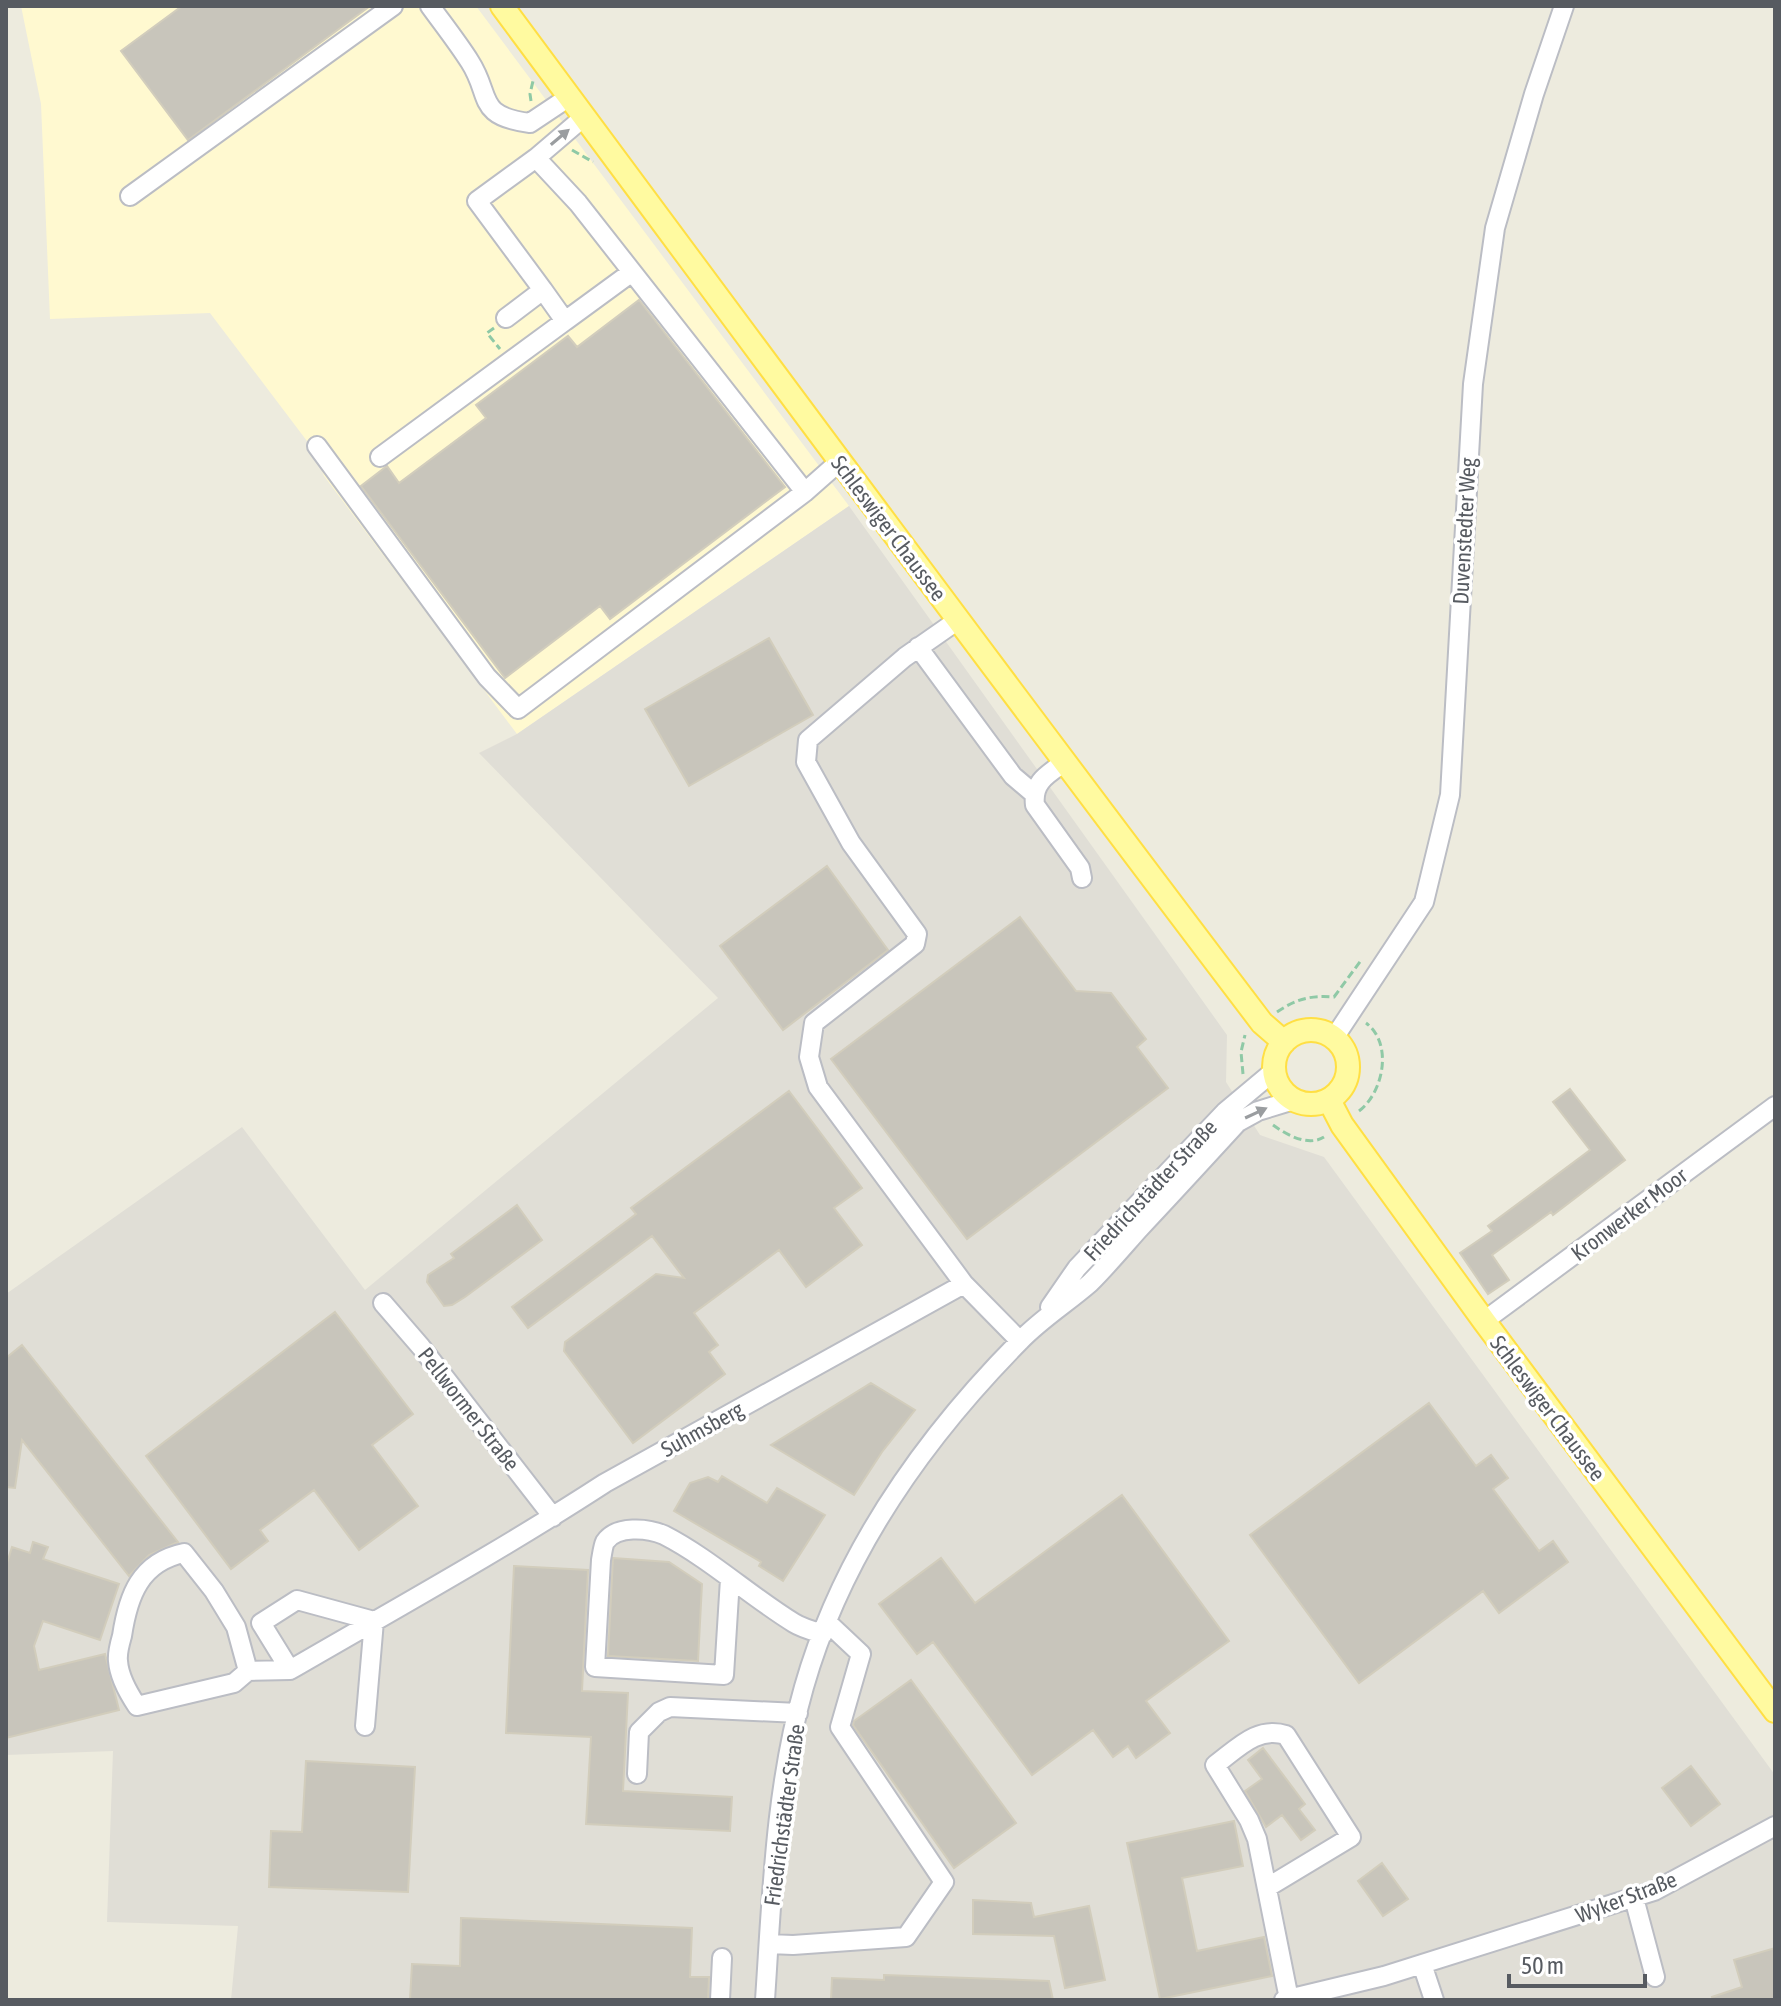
<svg xmlns="http://www.w3.org/2000/svg" width="1781" height="2006" font-family="'Asap Condensed',sans-serif">
	<style>
		.commercial { fill: #fff9d0 }
		.industrial { fill: #e0ded6 }
		.building { fill: #c8c5bb; stroke: #d2cdbc; stroke-width: 2 }
		.lines { fill: none; stroke-linecap: round; stroke-linejoin: round }
		.minor-casing { stroke: #bbbdc4; stroke-width: 22 }
		.major-casing { stroke: #ffdf44; stroke-width: 26 }
		.path { stroke: #8fc9a6; stroke-width: 3; stroke-dasharray: 8 4; stroke-linecap: butt }
		.minor { stroke: #fff; stroke-width: 18 }
		.major { stroke: #fffaa0; stroke-width: 22 }
		.oneway { fill: #9a9da0 }
		.labels { text-anchor: middle; stroke-width: 7; stroke-linejoin: round; paint-order: stroke }
		.street-label { font-size: 22px; fill: #575b61; stroke: #fff }
	</style>
	<rect width="100%" height="100%" fill="#edebde"/>
	<path class="commercial" d="M21 6H476L849 506 517 734 324 476 313 449 210 313 50 319 41 104Z"/>
	<path class="industrial" d="M849 506 1227 1035 1226 1082 1260 1135 1324 1157 1775 1775V2000H231L238 1926 107 1922 113 1751 6 1755V1294L242 1127 365 1290 718 998 479 753 517 734Z"/>
	<path class="building" d="M182 6H370L188 140 121 51Z
		M639 300 785 487 610 619 600 606 505 678 361 486 387 466 399 483 486 418 476 405 568 336 577 347Z
		M769 638 813 715 689 786 645 709Z
		M827 866 888 950 783 1030 720 946Z
		M1020 917 1076 991 1111 993 1146 1039 1137 1047 1168 1088 967 1239 831 1059Z
		M1570 1089 1625 1160 1553 1215 1551 1212 1492 1255 1509 1280 1488 1294 1460 1253 1492 1231 1488 1226 1590 1150 1553 1102Z
		M789 1091 862 1188 834 1208 862 1245 806 1287 779 1250 694 1313 718 1345 709 1352 725 1374 633 1443 564 1351 565 1342 656 1274 684 1278 652 1236 528 1328 512 1307 636 1214 631 1208Z
		M517 1205 542 1240 465 1297 452 1305 444 1306 427 1282 428 1275 454 1258 451 1254Z
		M335 1312 413 1414 372 1445 418 1506 359 1550 314 1490 260 1530 268 1541 231 1569 146 1456Z
		M22 1345 178 1542 149 1555 129 1576 22 1440 15 1488 6 1487V1358Z
		M871 1383 915 1410 882 1452 854 1495 771 1445Z
		M1429 1403 1476 1466 1491 1455 1508 1478 1493 1489 1539 1551 1553 1541 1568 1562 1499 1613 1483 1591 1359 1683 1250 1535Z
		M722 1476 767 1503 777 1488 825 1515 783 1581 759 1566 761 1562 674 1511 690 1483 708 1477 718 1482Z
		M1122 1495 1229 1641 1146 1701 1170 1733 1136 1758 1128 1746 1113 1757 1093 1730 1032 1775 933 1642 917 1654 879 1604 941 1558 975 1603Z
		M33 1542 48 1547 43 1559 119 1584 100 1640 43 1621 34 1646 39 1670 105 1654 119 1710 6 1738V1566L12 1547 30 1553Z
		M613 1558 669 1562 702 1584 698 1661 608 1656Z
		M514 1566 588 1570 582 1691 628 1693 623 1791 732 1797 730 1831 586 1824 591 1737 506 1733Z
		M911 1680 1016 1823 954 1868 853 1725 854 1721Z
		M1263 1748 1305 1804 1299 1809 1315 1830 1301 1840 1282 1815 1266 1827 1245 1791 1262 1779 1248 1760Z
		M306 1761 415 1767 408 1892 269 1887 271 1831 302 1832Z
		M1691 1766 1720 1804 1691 1826 1662 1788Z
		M1234 1821 1243 1866 1182 1878 1197 1951 1264 1937 1272 1976 1160 1999 1127 1843Z
		M1382 1863 1408 1899 1383 1916 1358 1881Z
		M973 1900 1031 1903 1034 1917 1089 1906 1105 1980 1065 1988 1054 1936 973 1934Z
		M461 1918 692 1928 690 1977H709L708 2000H410L412 1964 460 1966Z
		M1775 1948V2000H1713L1712 1997 1742 1987 1734 1960Z
		M884 1975 1049 1981 1053 2000H831L832 1978 884 1980Z"/>
	<g class="lines">
		<g class="minor-casing">
			<path id="minor" d="M430 6C443 24 458 43 470 62 492 96 475 116 530 123L569 97
				M536 158 578 203 805 492 839 462
				M130 196 393 6
				M543 290 565 321 632 272
				M506 318 543 290 477 201 536 158 584 117
				M317 446 487 677 518 709 805 492
				M380 457 565 321
				M958 620 905 657 808 740 806 762 851 843 917 934 915 944 814 1023 809 1057 818 1087 964 1284
				M918 647 1013 776 1033 793
				M1065 762C1048 774 1032 782 1035 805L1080 868 1082 878
				M1334 1038 1424 902 1450 795 1473 384 1495 228 1534 94 1564 6
				M383 1303 421 1347 553 1517
				M1050 1307 1077 1268 1225 1112 1274 1071
				M1484 1321 1775 1106
				M730 1579 724 1675 595 1667 601 1560C602 1555 603 1546 605 1542 616 1525 648 1528 664 1535 709 1558 750 1596 794 1623 802 1628 813 1631 823 1634
				M248 1671 234 1683 137 1706C129 1694 119 1676 118 1661 117 1653 120 1643 122 1636 128 1596 140 1562 184 1553L214 1591 236 1627 248 1671 290 1670
				M365 1726 374 1621 297 1600 261 1623 290 1670C395 1609 502 1550 605 1483L964 1284 1020 1341
				M637 1774 639 1732 659 1712 670 1707 798 1713
				M1268 1887 1351 1837 1286 1735C1257 1726 1238 1748 1215 1765L1249 1820 1257 1839 1289 1999
				M1634 1898 1655 1977
				M769 1944 793 1945 906 1937 944 1882 840 1727 861 1654 827 1622
				M1422 1964 1434 2000
				M720 2000 722 1958
				M765 2000C772 1896 775 1788 804 1687 842 1554 923 1439 1020 1341 1041 1319 1067 1303 1090 1283 1107 1266 1123 1247 1139 1229 1172 1194 1205 1158 1238 1122L1258 1111 1294 1100
				M1284 2000 1384 1976 1654 1891 1775 1826"/>
		</g>
		<g class="major-casing">
			<path id="major" d="M502 6C754 346 1006 686 1262 1023L1284 1042
				M1274 1067a37 37 0 1 1 74 0a37 37 0 1 1-74 0Z
				M1329 1100 1342 1125 1484 1321 1775 1711"/>
		</g>
		<path class="path" d="M531 101 530 94 533 81
			M572 150 593 162
			M494 328 487 333 500 349
			M1277 1012C1296 999 1311 995 1334 997L1362 959
			M1243 1074 1241 1052 1245 1035
			M1359 1111C1384 1092 1393 1043 1366 1023
			M1273 1125C1287 1135 1308 1147 1324 1137"/>
		<use href="#minor" class="minor"/>
		<use href="#major" class="major"/>
	</g>
	<defs><path id="oneway-solid" d="M-6-.8H1V-3.2L6.5 0L1 3.2V.8H-6Z" transform="scale(2)"/></defs>
	<g class="oneway">
		<use href="#oneway-solid" transform="translate(560 137) rotate(-40)"/>
		<use href="#oneway-solid" transform="translate(1256 1113) rotate(-25)"/>
	</g>
	<g class="labels">
		<g class="street-label">
			<text transform="translate(889 528) rotate(53)" y="8">Schleswiger Chaussee</text>
			<text transform="translate(1464 531) rotate(-87)" y="8">Duvenstedter Weg</text>
			<text transform="translate(1150 1190) rotate(-47)" y="8">Friedrichstädter Straße</text>
			<text transform="translate(1629 1214) rotate(-37)" y="8">Kronwerker Moor</text>
			<text transform="translate(1548 1408) rotate(53)" y="8">Schleswiger Chaussee</text>
			<text transform="translate(469 1409) rotate(52)" y="8">Pellwormer Straße</text>
			<text transform="translate(702 1429) rotate(-29)" y="8">Suhmsberg</text>
			<text transform="translate(784 1815) rotate(-82)" y="8">Friedrichstädter Straße</text>
			<text transform="translate(1626 1897) rotate(-21)" y="8">Wyker Straße</text>
		</g>
	</g>
	<rect width="1781" height="2006" fill="none" stroke="#575b61" stroke-width="16"/>
	<path d="M1509 1974v12h136v-12" fill="none" stroke="#575b61" stroke-width="4"/>
	<text x="1521" y="1974" font-size="24" fill="#575b61" stroke="#ffffff" stroke-width="6" paint-order="stroke">50 m</text>
</svg>
